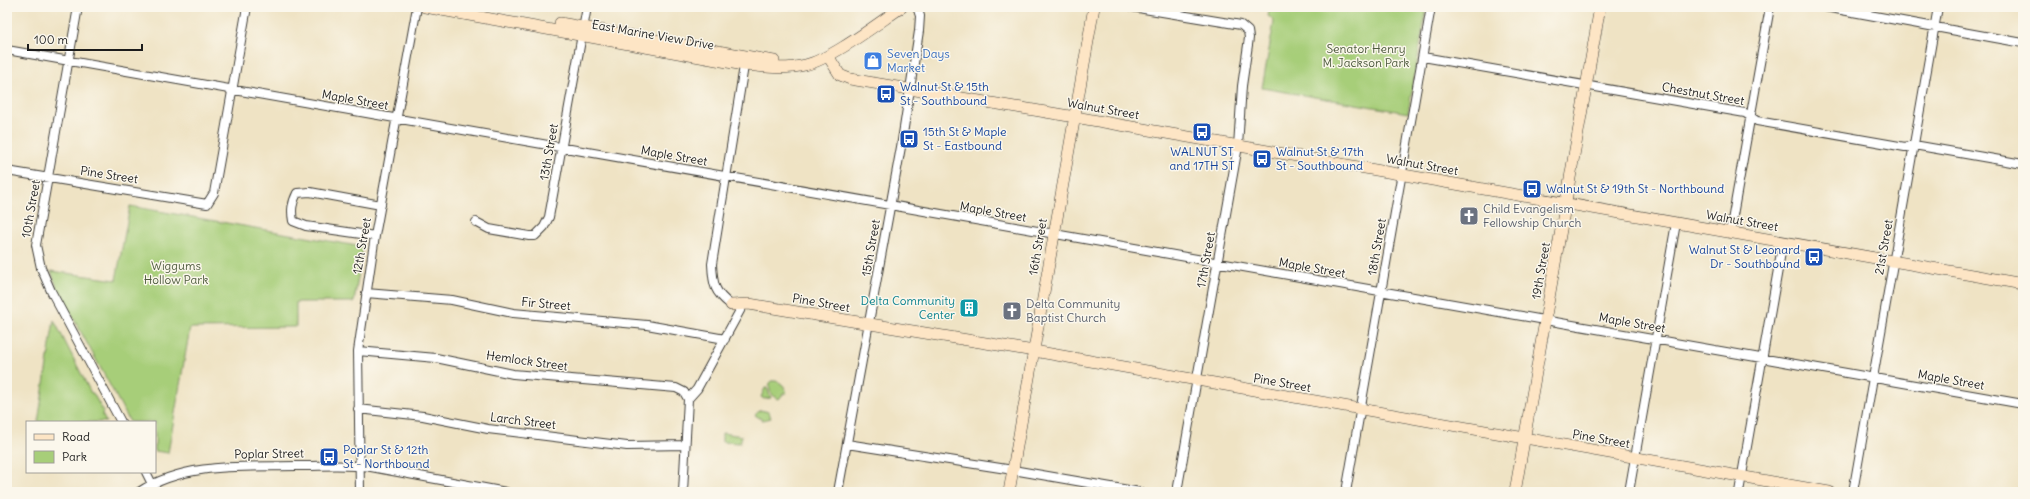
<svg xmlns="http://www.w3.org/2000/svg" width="2030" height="499" font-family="Delius,sans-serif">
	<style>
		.green { fill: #a7ce79; stroke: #62754a }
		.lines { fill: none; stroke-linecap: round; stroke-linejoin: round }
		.street-casing { stroke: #3c3a35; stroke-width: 10 }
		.secondary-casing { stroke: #3c3a35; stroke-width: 12 }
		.street { stroke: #fff; stroke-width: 8 }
		.secondary { stroke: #fde5c5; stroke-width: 11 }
		.labels { text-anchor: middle; stroke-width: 3; stroke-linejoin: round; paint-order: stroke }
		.street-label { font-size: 12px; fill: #1c1c1c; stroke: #fbf7ec }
		.park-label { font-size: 12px; fill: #4d5a3d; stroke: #fbf7ec }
		.shop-label { font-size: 12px; fill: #366cbe; stroke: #fbf7ec; text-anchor: start }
		.transit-label { font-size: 12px; fill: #164399; stroke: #fbf7ec; text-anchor: start }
		.worship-label { font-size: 12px; fill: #5b616d; stroke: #fbf7ec; text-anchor: start }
		.culture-label { font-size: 12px; fill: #0d838f; stroke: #fbf7ec; text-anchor: end }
	</style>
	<rect width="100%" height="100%" fill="#fbf7ec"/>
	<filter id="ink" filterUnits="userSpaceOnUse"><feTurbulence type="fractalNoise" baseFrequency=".025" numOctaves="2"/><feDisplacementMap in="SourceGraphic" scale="8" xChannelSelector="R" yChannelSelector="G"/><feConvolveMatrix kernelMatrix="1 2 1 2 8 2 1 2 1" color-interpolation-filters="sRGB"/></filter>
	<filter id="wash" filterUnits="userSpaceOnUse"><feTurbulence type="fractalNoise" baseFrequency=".012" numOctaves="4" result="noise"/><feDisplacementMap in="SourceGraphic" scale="16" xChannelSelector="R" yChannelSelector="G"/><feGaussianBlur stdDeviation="0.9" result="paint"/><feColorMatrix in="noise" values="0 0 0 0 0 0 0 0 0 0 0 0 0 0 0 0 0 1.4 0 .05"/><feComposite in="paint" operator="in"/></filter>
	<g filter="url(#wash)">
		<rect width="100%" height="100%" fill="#efe3c4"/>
		<path class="green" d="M1270 7H1427L1408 113 1262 88 1274 22 1272 19 1268 16Z
			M130 206 363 247 354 302H296V327L190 328 168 453 155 451V422H130L58 290 51 271 116 280Z
			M54 320 91 393H93L103 411 102 414 106 422H38Z
			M772 381C780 380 785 386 787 393L783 394 779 399C772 396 768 391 770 383Z
			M765 388H767L771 398 764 399 761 397Z
			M760 410 769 412 771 418 763 420 755 415Z
			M722 433 742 436 740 443 722 442Z"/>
	</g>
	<g filter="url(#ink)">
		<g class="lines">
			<g class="street-casing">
				<path id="street" d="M78 7 36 245 41 268 51 291 121 422
					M1132 7 1241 25 1248 31 1249 38 1242 86 1238 146 1177 492
					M1825 7 2023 43
					M7 50 2023 404
					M1423 57 1745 113 1757 121 1905 147 1914 145 2023 164
					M7 171 207 204 214 193 247 7
					M476 222 489 229 529 236H535L544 227 549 217 587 7
					M1730 232 1770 7
					M375 236 306 226 293 221C291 210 292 203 297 193L310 192 381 205
					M366 293 452 300 513 313 647 325 725 339
					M731 305C714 292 713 285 712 264L745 60
					M358 351 436 358 513 374 676 388 684 392 688 399
					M358 409 423 416 488 429 627 446 685 445
					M847 444 1013 470 1140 492
					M146 472 152 484
					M139 492C185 462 244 467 297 466 322 466 347 464 371 467L506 492
					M360 492 358 351 375 236 417 7
					M683 492 688 399 697 389 743 305
					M838 492 901 147 919 31 920 16 917 7
					M1346 492 1431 7
					M1629 492 1676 223
					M1739 492 1783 241
					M1853 492 1938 7
					M2023 492V490"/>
			</g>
			<g class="secondary-casing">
				<path id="secondary" d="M425 7 744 65C764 67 785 70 805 65 832 59 878 23 902 7
					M560 23 774 61
					M828 56 840 75 850 79 1075 117 2023 284
					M731 305 749 304 1034 351 1829 492
					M1009 492 1094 7
					M1515 492 1600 7"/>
			</g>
			<use href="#street" class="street"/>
			<use href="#secondary" class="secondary"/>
		</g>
	</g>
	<defs>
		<g id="shop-square" transform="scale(1)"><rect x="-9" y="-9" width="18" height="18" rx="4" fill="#3f7fe0" stroke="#fbf7ec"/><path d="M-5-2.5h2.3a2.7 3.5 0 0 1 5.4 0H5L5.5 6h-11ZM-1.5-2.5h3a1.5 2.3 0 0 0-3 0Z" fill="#fff"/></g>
		<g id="bus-square" transform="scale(1)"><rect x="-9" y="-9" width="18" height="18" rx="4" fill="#1a4fb4" stroke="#fbf7ec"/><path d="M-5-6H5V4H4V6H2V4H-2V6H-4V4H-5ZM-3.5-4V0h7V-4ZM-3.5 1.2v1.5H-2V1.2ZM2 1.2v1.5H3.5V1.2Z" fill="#fff"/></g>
		<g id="church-square" transform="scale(1)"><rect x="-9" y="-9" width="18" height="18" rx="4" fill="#6b7280" stroke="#fbf7ec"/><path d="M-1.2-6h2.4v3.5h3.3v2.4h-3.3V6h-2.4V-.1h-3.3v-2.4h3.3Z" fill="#fff"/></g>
		<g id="building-square" transform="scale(1)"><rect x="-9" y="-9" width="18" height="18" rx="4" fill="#0f9aa8" stroke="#fbf7ec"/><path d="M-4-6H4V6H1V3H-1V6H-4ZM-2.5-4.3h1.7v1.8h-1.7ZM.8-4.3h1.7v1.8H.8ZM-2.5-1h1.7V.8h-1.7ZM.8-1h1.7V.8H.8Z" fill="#fff"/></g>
	</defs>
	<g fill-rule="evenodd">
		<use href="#shop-square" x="873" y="61"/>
		<use href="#bus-square" x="886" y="94"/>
		<use href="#bus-square" x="1202" y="132"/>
		<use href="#bus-square" x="909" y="139"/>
		<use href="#bus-square" x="1262" y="159"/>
		<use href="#bus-square" x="1532" y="189"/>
		<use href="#church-square" x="1469" y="216"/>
		<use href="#bus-square" x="1814" y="257"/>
		<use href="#building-square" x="969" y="308"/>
		<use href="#church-square" x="1012" y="311"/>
		<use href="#bus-square" x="329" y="457"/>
	</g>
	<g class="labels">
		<g class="street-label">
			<text transform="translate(653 35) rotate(10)" y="4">East Marine View Drive</text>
			<text transform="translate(1703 94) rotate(10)" y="4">Chestnut Street</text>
			<text transform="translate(355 100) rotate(10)" y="4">Maple Street</text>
			<text transform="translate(1103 109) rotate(10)" y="4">Walnut Street</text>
			<text transform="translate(549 152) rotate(-80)" y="4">13th Street</text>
			<text transform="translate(674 156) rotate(10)" y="4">Maple Street</text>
			<text transform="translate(1422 165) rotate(10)" y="4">Walnut Street</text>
			<text transform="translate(109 175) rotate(9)" y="4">Pine Street</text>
			<text transform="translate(31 209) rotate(-80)" y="4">10th Street</text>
			<text transform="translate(993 212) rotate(10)" y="4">Maple Street</text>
			<text transform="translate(1742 221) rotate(10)" y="4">Walnut Street</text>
			<text transform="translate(362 246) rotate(-80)" y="4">12th Street</text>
			<text transform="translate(1038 247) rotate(-80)" y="4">16th Street</text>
			<text transform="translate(1377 247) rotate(-80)" y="4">18th Street</text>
			<text transform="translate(1884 247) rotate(-80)" y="4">21st Street</text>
			<text transform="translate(871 248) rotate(-80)" y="4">15th Street</text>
			<text transform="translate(1206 260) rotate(-80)" y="4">17th Street</text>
			<text transform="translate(1312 268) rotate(10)" y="4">Maple Street</text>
			<text transform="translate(1541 271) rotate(-80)" y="4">19th Street</text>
			<text transform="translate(821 303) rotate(10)" y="4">Pine Street</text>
			<text transform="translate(546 304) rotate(5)" y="4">Fir Street</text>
			<text transform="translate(1632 323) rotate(10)" y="4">Maple Street</text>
			<text transform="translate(527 361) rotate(8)" y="4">Hemlock Street</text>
			<text transform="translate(1951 380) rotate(10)" y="4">Maple Street</text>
			<text transform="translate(1282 383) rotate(10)" y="4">Pine Street</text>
			<text transform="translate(523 421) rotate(7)" y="4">Larch Street</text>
			<text transform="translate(1601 439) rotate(10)" y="4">Pine Street</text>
			<text transform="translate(269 454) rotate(-1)" y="4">Poplar Street</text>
		</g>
		<g class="park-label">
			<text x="1366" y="53">Senator Henry<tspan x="1366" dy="14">M. Jackson Park</tspan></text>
			<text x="176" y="270">Wiggums<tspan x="176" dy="14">Hollow Park</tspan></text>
		</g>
		<g class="shop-label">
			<text x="887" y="58">Seven Days<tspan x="887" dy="14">Market</tspan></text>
		</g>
		<g class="transit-label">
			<text x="900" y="91">Walnut St &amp; 15th<tspan x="900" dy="14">St - Southbound</tspan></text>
			<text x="923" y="136">15th St &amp; Maple<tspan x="923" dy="14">St - Eastbound</tspan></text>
			<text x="1202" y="156" text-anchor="middle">WALNUT ST<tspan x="1202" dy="14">and 17TH ST</tspan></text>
			<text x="1276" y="156">Walnut St &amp; 17th<tspan x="1276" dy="14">St - Southbound</tspan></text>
			<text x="1546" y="193">Walnut St &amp; 19th St - Northbound</text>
			<text x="1800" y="254" text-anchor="end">Walnut St &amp; Leonard<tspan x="1800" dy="14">Dr - Southbound</tspan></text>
			<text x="343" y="454">Poplar St &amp; 12th<tspan x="343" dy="14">St - Northbound</tspan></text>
		</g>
		<g class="worship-label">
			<text x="1483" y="213">Child Evangelism<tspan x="1483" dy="14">Fellowship Church</tspan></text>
			<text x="1026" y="308">Delta Community<tspan x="1026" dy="14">Baptist Church</tspan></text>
		</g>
		<g class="culture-label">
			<text x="955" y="305">Delta Community<tspan x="955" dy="14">Center</tspan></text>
		</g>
	</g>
	<rect width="2030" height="499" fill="none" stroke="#fbf7ec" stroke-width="24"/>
	<rect x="26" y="421" width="130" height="52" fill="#fbf7ec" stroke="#a29f99"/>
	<rect x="34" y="434" width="20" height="6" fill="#fde5c5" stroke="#a29f99"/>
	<text x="62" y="441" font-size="12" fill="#1c1c1c">Road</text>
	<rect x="34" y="451" width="20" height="12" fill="#a7ce79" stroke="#a29f99"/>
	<text x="62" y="461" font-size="12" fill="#1c1c1c">Park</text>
	<path d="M28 44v6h114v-6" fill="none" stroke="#1c1c1c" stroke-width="2"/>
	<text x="34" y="44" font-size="12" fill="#1c1c1c" stroke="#fbf7ec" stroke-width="3" paint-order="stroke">100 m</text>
</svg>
